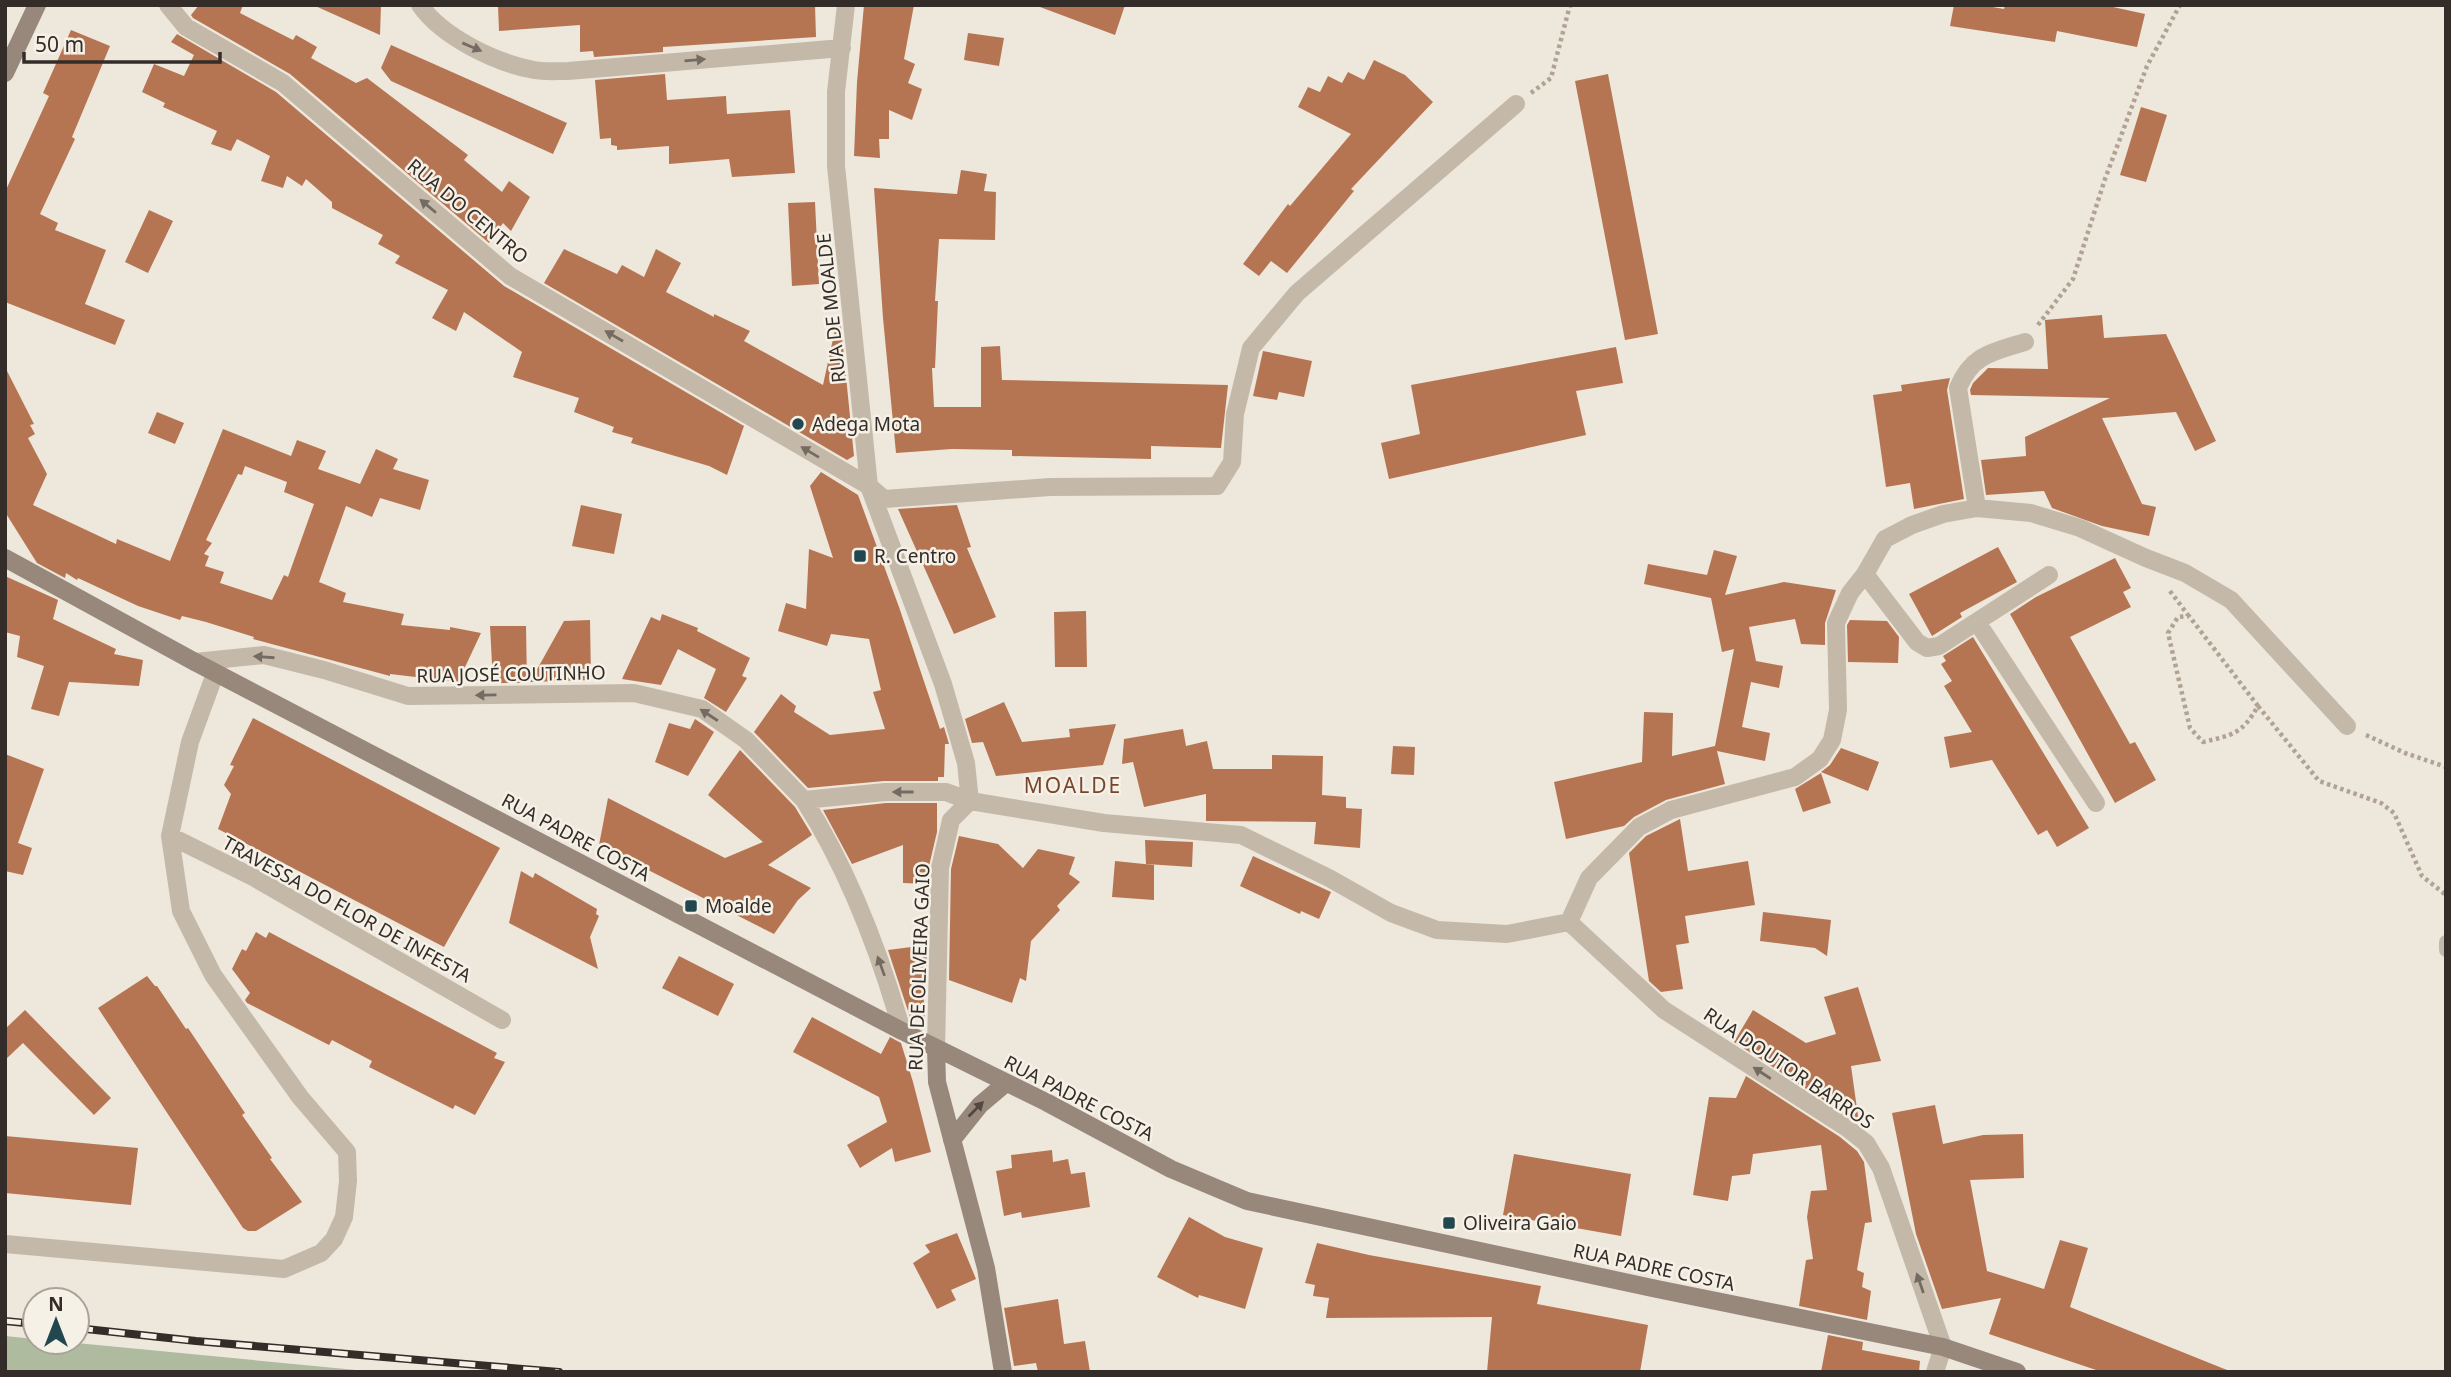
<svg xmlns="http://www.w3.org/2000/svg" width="2451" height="1377" font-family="'Noto Sans',sans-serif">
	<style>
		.green { fill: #aebb9e }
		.building { fill: #b67552; fill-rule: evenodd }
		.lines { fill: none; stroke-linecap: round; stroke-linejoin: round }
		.path { stroke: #b0a394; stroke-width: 4.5; stroke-dasharray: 3.5 3.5; stroke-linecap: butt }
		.lane { stroke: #c4b9a9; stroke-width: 14 }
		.street { stroke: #c4b9a9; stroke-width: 18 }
		.secondary { stroke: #98887b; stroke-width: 18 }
		.rail-casing { stroke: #332c28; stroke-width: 8 }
		.rail { stroke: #f6f1e7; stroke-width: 5; stroke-dasharray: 16; stroke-linecap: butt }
		.oneway { fill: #746b62 }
		.oneway2 { fill: #514841 }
		.poi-dot { fill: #23474f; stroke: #f6f1e7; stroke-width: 2.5 }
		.labels { text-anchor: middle; stroke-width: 5; stroke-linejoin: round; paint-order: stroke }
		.street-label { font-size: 19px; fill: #332c28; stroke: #f6f1e7 }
		.poi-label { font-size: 19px; fill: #332c28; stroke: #f6f1e7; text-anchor: start }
		.neighbourhood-label { font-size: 21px; letter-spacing: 2px; fill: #77462c; stroke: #f6f1e7 }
	</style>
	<rect width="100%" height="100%" fill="#eee7dc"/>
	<path class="green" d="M5 1336 35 1339V1342H66L377 1372H5Z"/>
	<path class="building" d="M199 5H243L240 13 293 40 296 35 317 47 311 58 356 83 367 78 468 155 464 160 502 192 509 181 530 197 511 231 503 223 489 243 290 74 193 18 191 15Z
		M313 5H381L380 35Z
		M498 5H815L816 37 663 47V52L594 57 593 51 580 52V25L499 31Z
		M864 5H914L904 59 915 64 908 83 922 89 912 120 889 110V139H879L880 158 854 156 857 82Z
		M1040 5H1125L1115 35 1040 7Z
		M1954 5H1981L2004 9 2005 5H2104L2145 14 2137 47 2057 31 2055 42 1950 26Z
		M71 30 110 46 72 137 75 139 40 214 58 223 55 230 106 250 85 304 125 320 115 345 5 302V192L49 96 43 93Z
		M968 33 1004 38 999 66 964 60Z
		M177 34 276 92 504 286 744 426 727 475 709 466 631 443 633 438 612 432 614 427 574 412 579 398 513 377 522 352 464 312 456 331 432 318 448 290 395 263 400 256 378 244 383 235 332 208V202L306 179 302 186 287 176 283 188 261 181 270 156 237 139 231 151 211 144 217 131 163 107 165 103 142 92 154 64 184 76 194 55 171 42Z
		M391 45 567 123 553 154 391 81 381 68Z
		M1374 60 1405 75 1433 102 1351 189 1354 191 1287 273 1271 261 1259 276 1243 264 1288 204 1290 206 1351 134 1298 107 1308 87 1320 92 1328 76 1342 83 1348 72 1364 80Z
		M665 74 667 100 726 96 727 114 790 110 795 173 732 177 729 159 669 164V146L617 150V146L611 145V138L600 139 595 80Z
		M1608 74 1658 334 1625 340 1575 81Z
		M2141 107 2167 115 2146 182 2120 175Z
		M961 170 987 174 984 191 996 192 995 240 939 239 935 301H938L935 368H932L934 407H981V347L1000 346 1002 380 1228 385 1221 448 1151 446V459L1012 456V450L952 449 896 453 883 318 874 188 957 194Z
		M815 202 819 284 792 286 788 203Z
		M149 210 173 221 148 273 125 262Z
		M564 249 617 274 622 265 644 277 656 249 681 263 666 292 714 317V314L750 331 744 341 823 385 838 316 840 317 854 456 847 460 544 283Z
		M2102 315 2104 338 2166 334 2216 441 2195 451 2176 412 2102 418 2142 504 2156 507 2149 536 2102 526 2052 508 2044 491 1986 495 1981 460 2026 456 2025 437 2110 398 1971 395 1970 390 1973 383 1988 368 2048 369 2045 320Z
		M1616 347 1623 383 1576 391 1586 435 1389 479 1381 443 1420 434 1411 385Z
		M1263 351 1312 361 1304 397 1279 392 1277 400 1253 396Z
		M5 367 34 424 30 425 35 434 28 438 47 474 33 505 116 544 117 539 170 561 223 429 291 456 297 440 326 451 318 469 360 484 376 449 398 459 393 469 429 480 420 510 380 498 372 517 346 506 319 582 346 593 343 602 404 614 401 625 450 630V627L481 633 458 682 390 674V676L253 639 254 637 206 622 182 616 180 620 138 606 78 578 77 580 66 573 65 578 37 563 5 512ZM245 466 287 482 284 492 314 504 288 577 284 575 272 600 220 583 224 572 205 566 209 556 204 554 212 543 206 540 238 474 242 475Z
		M1950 378 1947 390 1964 499 1914 509 1910 483 1886 487 1873 395 1902 391 1901 385Z
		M157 412 184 423 175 444 148 433Z
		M821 472 858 495 899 607 940 729 944 727 949 744H945L944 777H938V781H884L808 788 754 732 781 694 796 706 794 712 830 735 885 729 873 692 881 690 869 639 831 634 827 646 778 631 786 603 806 609 809 549 833 558 810 486Z
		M581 505 622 514 614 554 572 546Z
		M957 505 971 547 967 548 996 617 954 634 898 509Z
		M1998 547 2017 582 1960 613 1962 617 1932 636 1909 594Z
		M1714 550 1737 556 1725 595 1784 582 1836 590 1825 623V645L1801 644 1795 619 1749 627 1756 661 1783 666 1779 688 1751 682 1742 727 1770 733 1765 761 1717 751 1725 784 1666 800 1634 817 1624 826 1566 839 1554 782 1642 762 1644 712 1673 713 1672 756 1715 746 1734 649 1722 652 1711 598 1644 584 1648 564 1707 575Z
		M2115 558 2131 588 2123 592 2131 607 2070 637 2130 744 2135 742 2156 780 2115 803 2010 614 2036 597Z
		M5 576 58 600 53 619 116 649 114 654 143 660 139 686 69 682 59 716 31 709 44 666 17 657 20 636 5 632Z
		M1086 611 1087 667H1055L1054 612Z
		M662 614 698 628 697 631 750 658 742 676 747 678 726 712 704 698 716 669 678 649 661 685 622 679 651 617 660 621Z
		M590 620 591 680 530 682 564 621Z
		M1850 620 1887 621 1899 637 1898 663 1848 662 1847 625Z
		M490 626H526L527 683H493Z
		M1973 637 2089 828 2057 847 2047 830 2038 835 1992 760 1950 768 1944 737 1972 732 1944 686 1952 681 1941 664 1946 661 1943 656Z
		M1004 702 1022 742 1070 737 1069 729 1116 724 1103 765 996 776 983 742 972 743 965 719Z
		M253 718 500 848 444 947 218 829 231 794 224 785 234 766 230 765Z
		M695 719 714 732 688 776 655 762 669 723 690 729Z
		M1183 729 1186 746 1207 741 1213 769H1272V755L1323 756 1322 795 1346 797V808L1362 809 1360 848 1314 844 1316 822 1206 821V794L1144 807 1133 762 1122 764 1124 739Z
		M1393 746 1415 747 1414 775 1391 774Z
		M1841 748 1879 762 1868 791 1821 772 1830 765Z
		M740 750 795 807 812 835 768 865 811 888 798 900 774 934 599 845 608 798 725 858 763 842 708 795Z
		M5 754 44 769 18 843 32 848 23 875 5 871Z
		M1821 773 1831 803 1803 812 1795 789Z
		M886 803H937V832L929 866 928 884 903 883V845L852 864 823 810Z
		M1680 819 1688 871 1748 861 1755 905 1685 916 1689 943 1676 945 1683 989 1661 992 1649 981 1629 853 1646 836Z
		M959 836 998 844 1023 868 1038 849 1075 857 1069 874 1080 882 1057 906 1060 910 1031 941 1026 981 1020 978 1012 1003 949 980 951 869Z
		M1145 840 1193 842 1192 867 1146 864Z
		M1253 856 1331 892 1319 919 1301 911 1300 914 1240 886Z
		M1115 861 1154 865V900L1112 897Z
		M521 871 533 878 535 873 597 909 596 914 599 916 590 937 598 969 509 923Z
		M1763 912 1831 920 1827 956 1815 948 1760 941Z
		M256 932 266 938 269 932 497 1053 494 1058 505 1062 475 1115 455 1105 453 1109 369 1067 372 1061 332 1040 329 1045 247 1003 245 1000 250 993 232 969 242 949 246 951Z
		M927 945 926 973 922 971 925 1018 911 1020 888 950Z
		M679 956 734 984 718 1016 662 988Z
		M147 976 155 986H157L186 1029 188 1028 245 1113 242 1115 272 1158 270 1159 302 1202 256 1231H248L243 1228 98 1008Z
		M1858 987 1881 1061 1851 1066 1859 1123 1734 1042 1753 1010 1806 1043 1836 1034 1824 997Z
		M25 1010 111 1098 94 1115 23 1043 5 1060V1029Z
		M812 1017 881 1054 890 1037 901 1043 913 1082 931 1152 895 1162 892 1148 860 1168 847 1145 887 1122 879 1097 793 1052Z
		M1746 1076 1840 1137 1857 1151 1864 1162 1872 1222 1865 1223 1857 1270 1864 1273 1862 1287 1871 1291 1867 1320 1799 1306 1806 1260 1813 1259 1807 1217 1811 1191 1827 1190 1821 1145 1753 1154 1750 1174 1732 1176 1728 1201 1693 1195 1709 1097 1736 1098Z
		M1935 1105 1943 1144 1983 1135 2023 1134 2024 1178 1970 1180 1987 1271 2044 1289 2060 1240 2088 1248 2070 1307 2232 1372H2102L1989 1334 2001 1298 1942 1309 1916 1234 1892 1113Z
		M5 1136 138 1148 131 1205 5 1193Z
		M1052 1150 1053 1162 1068 1159 1071 1174 1085 1172 1090 1207 1022 1218 1021 1212 1004 1216 996 1171 1012 1168 1011 1155Z
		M1514 1154 1631 1174 1621 1236 1503 1215Z
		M1189 1217 1225 1237 1263 1248 1245 1309 1199 1295 1198 1298 1157 1277Z
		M957 1233 976 1279 951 1290 956 1300 937 1309 913 1263 930 1252 925 1245Z
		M1317 1243 1369 1255 1541 1286 1537 1304 1648 1325 1640 1372H1487L1492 1317 1326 1318 1329 1298 1313 1296 1315 1285 1305 1283Z
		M1058 1299 1064 1344 1085 1341 1090 1372H1038L1036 1363 1014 1366 1004 1308Z
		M1828 1335 1863 1342 1862 1350 1920 1361 1919 1372H1821Z"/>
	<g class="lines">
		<path class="path" d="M1531 93 1551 78 1570 5
			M2038 325 2073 279 2105 179 2147 66 2180 5
			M2170 591 2188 615
			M2258 706 2189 616 2178 617 2168 633 2190 728 2203 742C2233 735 2242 734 2258 706L2319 781 2381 803 2394 813 2422 876 2446 895
			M2366 735 2405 753 2446 767"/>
		<path class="lane" d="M2446 942V950"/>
		<path class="street" d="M168 5 186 27 283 83 510 276 869 486 884 499 1050 487 1217 486 1232 462 1235 414 1251 348 1297 293 1516 104
			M420 5C442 37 496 63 534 70 545 72 557 71 568 71L842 48
			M846 5 836 92V166L869 486 943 684 966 763 970 801
			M1977 508 1958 388C1972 354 1993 352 2025 342
			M1865 574 1917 642 1927 648 1939 646 2049 575
			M1977 622 2096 803
			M195 662 264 655 324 670 408 696 634 693 702 709 746 740 804 800 885 792H946L970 801 1104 823 1241 835 1329 878 1391 913 1437 930 1507 934 1569 922
			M804 800C849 871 879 950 902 1031
			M170 836 253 877 502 1020
			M1569 922 1589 878 1639 827 1671 810 1795 777 1820 759 1832 740 1838 710 1836 623 1850 593 1865 574 1885 539 1912 525 1943 514 1977 508 2031 513 2080 528 2146 558 2185 573 2231 600 2347 726
			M1569 922 1664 1010 1847 1128 1866 1143 1881 1168 1943 1347 1935 1372
			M936 1048 940 868 951 820 970 801
			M5 1244 284 1269 321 1253 334 1239 344 1217 348 1181 347 1152 300 1097 213 975 181 911 170 836 190 742 216 671"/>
		<path class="secondary" d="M5 73 37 5
			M5 558 195 662 902 1031 1046 1102 1171 1169 1247 1201 1657 1289 1943 1347 2017 1372
			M936 1048 937 1082 986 1268 1003 1372
			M952 1140 980 1105 1006 1083"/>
		<g class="rail-casing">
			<path id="rail" d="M5 1321 35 1324
				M77 1328 196 1341 559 1372"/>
		</g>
		<use href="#rail" class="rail"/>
	</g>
	<defs><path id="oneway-solid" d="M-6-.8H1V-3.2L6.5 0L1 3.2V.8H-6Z" transform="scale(1.75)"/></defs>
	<g class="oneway">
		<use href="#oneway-solid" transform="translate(472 47) rotate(23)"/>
		<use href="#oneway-solid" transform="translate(695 60) rotate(-5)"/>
		<use href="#oneway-solid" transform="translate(428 206) rotate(-140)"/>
		<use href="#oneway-solid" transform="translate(614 336) rotate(-150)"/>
		<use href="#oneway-solid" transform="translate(810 452) rotate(-149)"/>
		<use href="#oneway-solid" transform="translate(264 657) rotate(-176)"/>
		<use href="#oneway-solid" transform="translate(486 695) rotate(179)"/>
		<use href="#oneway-solid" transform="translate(709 715) rotate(-147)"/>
		<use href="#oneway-solid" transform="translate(903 792) rotate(-180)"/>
		<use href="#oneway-solid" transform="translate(881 966) rotate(-110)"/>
		<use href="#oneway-solid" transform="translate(1762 1073) rotate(-147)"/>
		<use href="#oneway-solid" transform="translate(1920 1283) rotate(-109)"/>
	</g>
	<use class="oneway2" href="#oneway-solid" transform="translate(976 1109) rotate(-45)"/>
	<g class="poi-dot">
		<circle cx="798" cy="424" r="7"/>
		<rect x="853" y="549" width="14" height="14" rx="3.5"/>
		<rect x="684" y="899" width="14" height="14" rx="3.5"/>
		<rect x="1442" y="1216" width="14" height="14" rx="3.5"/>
	</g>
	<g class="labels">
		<g class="street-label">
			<text transform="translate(468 211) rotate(40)" y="7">RUA DO CENTRO</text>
			<text transform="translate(831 308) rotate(-96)" y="7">RUA DE MOALDE</text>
			<text transform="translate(511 674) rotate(-1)" y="7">RUA JOSÉ COUTINHO</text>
			<text transform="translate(576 837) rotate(28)" y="7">RUA PADRE COSTA</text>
			<text transform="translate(347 909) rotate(29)" y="7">TRAVESSA DO FLOR DE INFESTA</text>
			<text transform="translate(919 967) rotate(-88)" y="7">RUA DE OLIVEIRA GAIO</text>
			<text transform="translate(1789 1068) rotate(34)" y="7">RUA DOUTOR BARROS</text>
			<text transform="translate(1079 1098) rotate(27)" y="7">RUA PADRE COSTA</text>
			<text transform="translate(1654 1267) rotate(12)" y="7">RUA PADRE COSTA</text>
		</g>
		<g class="poi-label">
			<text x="812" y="431">Adega Mota</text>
			<text x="874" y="563">R. Centro</text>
			<text x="705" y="913">Moalde</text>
			<text x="1463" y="1230">Oliveira Gaio</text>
		</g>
		<g class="neighbourhood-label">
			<text x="1073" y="793">MOALDE</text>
		</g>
	</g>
	<rect width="2451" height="1377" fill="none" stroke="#332c28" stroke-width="14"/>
	<g transform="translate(56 1321)"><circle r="33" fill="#f6f1e7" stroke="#a8a29b" stroke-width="2"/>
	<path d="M0-5L12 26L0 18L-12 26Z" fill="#23474f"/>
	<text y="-10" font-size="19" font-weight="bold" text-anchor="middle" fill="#332c28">N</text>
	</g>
	<path d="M24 52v10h196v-10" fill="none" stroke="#332c28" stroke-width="3.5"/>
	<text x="35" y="52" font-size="21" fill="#332c28" stroke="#f6f1e7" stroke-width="5" paint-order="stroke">50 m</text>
</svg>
